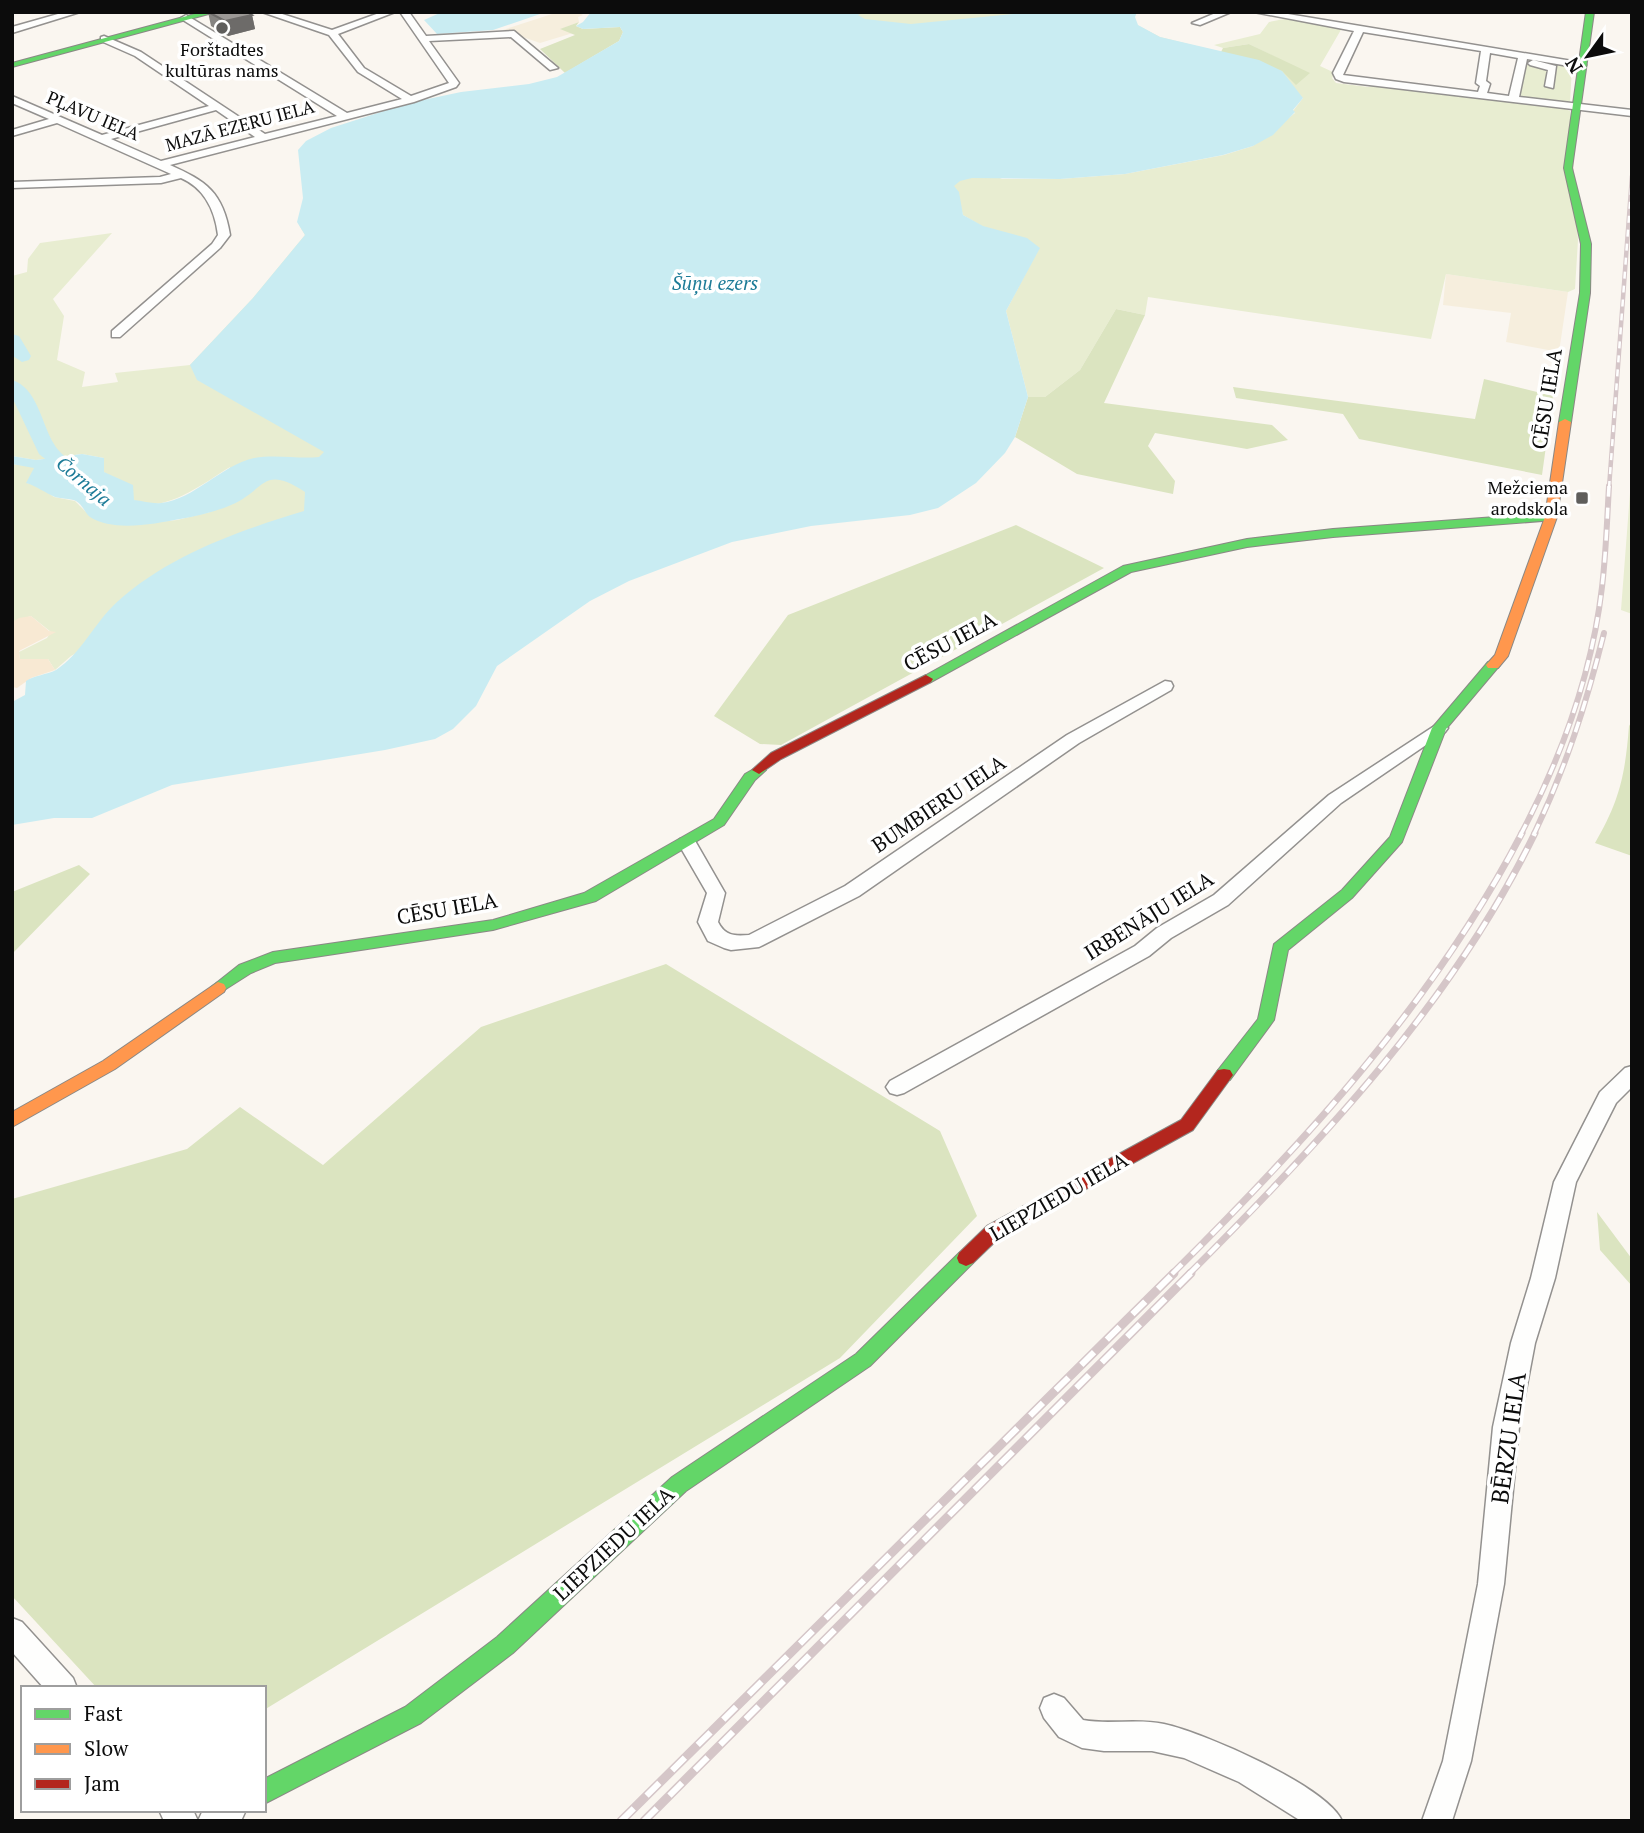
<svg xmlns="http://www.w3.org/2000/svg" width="1644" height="1833" font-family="'PT Serif',serif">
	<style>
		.farmland { fill: #f6eedd }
		.green { fill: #e8edd1 }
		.forest { fill: #dbe4c0 }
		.sand { fill: #f8e9d3 }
		.water { fill: #c9ecf2 }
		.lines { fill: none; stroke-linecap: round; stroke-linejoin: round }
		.river { fill: #c9ecf2; fill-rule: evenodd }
		.street-casing { stroke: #93918f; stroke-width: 3 }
		.fast-casing { stroke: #8a8885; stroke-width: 2 }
		.slow-casing { stroke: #8a8885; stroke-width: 2 }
		.jam-casing { stroke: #8a8885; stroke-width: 2 }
		.street { fill: #fefefd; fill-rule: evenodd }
		.fast { fill: #63d668; fill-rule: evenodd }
		.slow { fill: #ff974d; fill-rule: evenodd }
		.jam { fill: #b3261e; fill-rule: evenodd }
		.rail-far3-casing { stroke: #d5c6c8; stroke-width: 4.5 }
		.rail-far2-casing { stroke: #d5c6c8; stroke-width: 6 }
		.rail-far1-casing { stroke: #d5c6c8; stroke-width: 7 }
		.rail-casing { stroke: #d5c6c8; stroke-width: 9 }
		.rail-far3 { stroke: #fff; stroke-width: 2.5; stroke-dasharray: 7; stroke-linecap: butt }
		.rail-far2 { stroke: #fff; stroke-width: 3.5; stroke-dasharray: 11; stroke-linecap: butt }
		.rail-far1 { stroke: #fff; stroke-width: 4.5; stroke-dasharray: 14; stroke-linecap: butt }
		.rail { stroke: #fff; stroke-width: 6; stroke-dasharray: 18; stroke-linecap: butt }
		.wall { fill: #868481 }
		.shaded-wall { fill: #6d6b69 }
		.building { fill: #9c9996; stroke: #6d6b69; stroke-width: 2 }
		.poi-dot { fill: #5f5e5c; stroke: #fff; stroke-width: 2.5 }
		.labels { text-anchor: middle; stroke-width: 7; stroke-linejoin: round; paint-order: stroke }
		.far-poi-label { font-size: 18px; fill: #0c0c0c; stroke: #fff }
		.far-street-label { font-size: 18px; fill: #0c0c0c; stroke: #fff }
		.far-water-label { font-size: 19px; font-style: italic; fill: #1c7b97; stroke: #fff }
		.street-label { font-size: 21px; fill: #0c0c0c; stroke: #fff }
		.near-street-label { font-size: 24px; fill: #0c0c0c; stroke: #fff }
	</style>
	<rect width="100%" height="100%" fill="#faf6f0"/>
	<path class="farmland" d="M578 12 583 15 578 17 579 22 561 29 573 33 540 43 503 30 552 14Z
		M1446 274 1568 292 1559 352 1506 342 1511 313 1443 305Z"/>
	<path class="green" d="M849 12H1067L944 26H864Z
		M1284 19 1342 28 1320 66 1335 73 1332 78 1336 83 1368 87 1377 85 1561 107 1570 111 1578 240 1575 289 1568 292 1446 274 1431 339 1148 297 1145 315 1116 309 1080 370 1045 397H1028L1006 311 1039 248 1000 237 963 215 959 201H955L953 180 993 175 1002 179H1060L1125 174 1224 155 1253 146 1295 113 1293 111 1303 98 1163 42 1137 25 1160 37 1309 74 1249 44 1223 48 1214 45 1260 34 1269 22Z
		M1525 58 1572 68 1570 102 1518 98Z
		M299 225 329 227 345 431 321 512 71 656 55 670 48 659H20L19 652 47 638 51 632 31 616 12 622V464L35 467 27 483 40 487 54 497 75 501 90 516 128 525 177 520 210 512 230 467C207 481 160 518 132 499 122 492 113 481 104 472V458L82 454 36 460 12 456V276L27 272 28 259 40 243 112 233 53 299 64 316 57 360 85 372 82 387 118 382 115 373 190 365 253 298 305 235Z
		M1632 467V614L1621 610Z"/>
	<path class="forest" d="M579 22 576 26 583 29 620 27 623 32 619 41 565 73 540 49 575 35 560 29Z
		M1249 44 1310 73 1296 85 1282 71 1221 52 1223 48Z
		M1116 309 1145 315 1104 403 1272 425 1288 440 1247 449 1155 433 1148 446 1175 481 1173 494 1077 474 1015 437 1028 397H1045L1080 370Z
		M1484 379 1553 396 1542 475 1359 439 1343 414 1236 398 1233 387 1475 419Z
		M1016 525 1104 568 781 745 760 744 714 716 788 615Z
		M1632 721V856L1595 843C1620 800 1625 775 1629 726Z
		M79 865 90 874 12 954V892Z
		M666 964 940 1131 977 1216 840 1358 264 1710V1688H97L12 1596V1199L187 1149 240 1107 323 1165 481 1027Z
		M1597 1212 1632 1259V1286L1600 1250Z"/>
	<path class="sand" d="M31 616 49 631 56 632 19 651 20 659H48L55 670 31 678 17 688 12 687V622L19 618Z"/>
	<path class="water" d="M442 12H546L493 30 437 34 424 20Z
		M591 12H865L858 15 865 19 911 24 1034 12H1137L1135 17 1138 25 1160 37 1259 60 1282 71 1303 98 1293 110 1295 112 1273 135 1253 146 1223 155 1125 174 1060 179 972 178 960 181 954 186 959 192 963 215 983 226 1027 238 1040 248 1006 311 1028 397 1015 437 1005 453 976 483 938 508 910 515 811 526 732 542 629 581 590 601 497 666 476 706 453 729 435 739 385 750 172 785 92 818H54L12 825V702L25 695 26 681C35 675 46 675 56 670 81 654 95 622 117 602 169 555 238 531 304 511L305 492C262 464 266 490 231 505 215 512 197 516 180 519 154 524 113 532 90 517 85 513 82 504 76 501 70 498 61 499 55 497 45 493 37 486 26 483L34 468 12 464V456L36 460 82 454 104 458V472L133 485 134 500C143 501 153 504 161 503 195 499 220 466 254 458 276 454 297 459 319 457L324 452 197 380 190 365 253 298 305 235 297 222 303 198 298 150 306 141 331 128 409 103 461 92 529 84 557 77 619 41 623 32 620 27 583 29 576 26 583 22Z"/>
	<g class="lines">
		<path class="river" d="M12 334 19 336 31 356 29 360 22 362 13 356Z
			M12 380C37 387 42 425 54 444 61 457 81 467 92 477L95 481 92 485H78L39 454 12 397Z"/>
		<g class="street-casing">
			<path id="street" d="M65 12H80L12 33V27Z
				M262 12H276L332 30 382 12H395L338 34 364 68 411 96 449 83 400 12H409L426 36 514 31 558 68 550 70 511 37 429 41 459 83 456 87 414 102 170 165C206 181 223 192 230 235L220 248 120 337H112V331L212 244 218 235C215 210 204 188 181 178L161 183 12 188V182L160 177 171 174 57 123 12 136V130L49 119 12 103V96L102 135 209 106 135 56 101 41V37L104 36 141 52 265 134 337 116 183 20 181 18 186 15 347 113 402 99 358 72 329 35ZM216 110 255 137 161 161 111 139Z
				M1218 12H1231L1200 25 1192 23Z
				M1254 12H1276L1584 63 1586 65 1581 68 1527 59 1519 97 1632 110V116L1344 82 1336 79 1333 73 1354 31ZM1363 32 1481 51 1476 83 1480 86 1478 92 1343 75ZM1490 53 1518 58 1509 96 1487 93 1490 84 1486 81Z
				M1533 60 1556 66 1553 88 1545 86 1548 70 1530 65 1528 63Z
				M1165 681 1171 682 1173 686 1171 690 1079 743 859 896 759 947 731 950 724 948 708 941 698 922 707 893 678 843 680 839H694L725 893 718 922C725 936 734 936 749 935L845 886 1067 735Z
				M1439 723 1448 728 1445 732 1341 803 1228 905 1171 938 1149 956 904 1093 897 1095 890 1093 886 1087 890 1081 1135 946 1157 928 1214 895 1329 795Z
				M1632 1066V1087L1616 1103 1576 1182 1555 1278 1535 1343 1519 1427 1504 1584 1471 1761 1452 1821H1422L1443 1761 1478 1584 1493 1427 1511 1343 1531 1278 1554 1182 1600 1092 1625 1068Z
				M12 1618 22 1622 73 1678 77 1688H44L12 1652Z
				M1054 1694 1064 1698 1083 1720C1110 1725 1137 1718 1164 1724 1202 1732 1327 1786 1342 1821H1301L1239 1782 1184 1758 1152 1751H1104L1082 1748 1059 1737 1044 1718 1040 1708 1044 1698Z
				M159 1810H193L198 1821H164Z
				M203 1810H246L241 1821H198Z"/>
		</g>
		<g class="fast-casing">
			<path id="fast" d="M202 12H216L12 67V63Z
				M1586 12H1594L1572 168 1591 244 1590 293 1571 422 1565 425 1559 422 1580 293 1581 244 1564 168Z
				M1551 513 1557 517 1555 520 1333 537 1247 547 1131 572 931 682 926 683 919 679 1123 566 1247 539 1333 529Z
				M1493 661 1500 665 1446 729 1402 842 1352 898 1288 950 1274 1020 1230 1080H1218L1215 1075 1218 1070 1258 1019 1274 944 1342 890 1390 837 1432 728 1488 662Z
				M759 766 766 770 755 780 724 825 596 901 493 930 275 963 251 973 218 994 210 988 239 965 273 952 493 920 584 893 714 819 745 774Z
				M966 1250 973 1253 975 1258 973 1263 870 1366 686 1491 513 1653 421 1723 264 1804V1779L405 1707 497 1637 672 1477 856 1354 959 1253Z"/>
		</g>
		<g class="slow-casing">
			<path id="slow" d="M1565 419 1571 422 1557 517 1508 656 1498 668H1488L1486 665 1495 655 1545 517 1559 422Z
				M218 982 224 984 226 988 224 992 115 1069 12 1127V1112L103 1061Z"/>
		</g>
		<g class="jam-casing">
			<path id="jam" d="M926 675 933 679 931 682 781 759 759 774 752 770 771 753Z
				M1224 1069 1230 1070 1233 1075 1193 1130 1001 1236 973 1263 966 1266 959 1263 957 1258 959 1253 987 1226 1181 1120 1218 1070Z"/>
		</g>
		<use href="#street" class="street"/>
		<use href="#fast" class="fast"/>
		<use href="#slow" class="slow"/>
		<use href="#jam" class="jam"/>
		<g class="rail-far3-casing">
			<path id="rail-far3" d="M1609 488 1632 176"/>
		</g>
		<g class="rail-far2-casing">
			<path id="rail-far2" d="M1521 834C1561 758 1592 674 1602 587 1606 554 1607 520 1609 486
				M1534 834C1566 767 1586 705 1604 633"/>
		</g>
		<g class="rail-far1-casing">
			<path id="rail-far1" d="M1172 1274C1306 1141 1434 1002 1522 833
				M1189 1274C1320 1143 1453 1002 1535 833"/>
		</g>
		<g class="rail-casing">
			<path id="rail" d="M621 1821 1174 1273
				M644 1821 1191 1273"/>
		</g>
		<use href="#rail-far3" class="rail-far3"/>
		<use href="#rail-far2" class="rail-far2"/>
		<use href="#rail-far1" class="rail-far1"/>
		<use href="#rail" class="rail"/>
	</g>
	<path class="wall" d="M208 12 252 15 255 29 228 36 211 26Z"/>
	<path class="shaded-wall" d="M252 15 255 29 228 36 225 21Z"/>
	<path class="building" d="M208 12H247L252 15 225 21Z"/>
	<g class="poi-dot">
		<circle cx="222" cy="28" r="7"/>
		<rect x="1575" y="491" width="14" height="14" rx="3.5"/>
	</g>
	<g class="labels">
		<g class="far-poi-label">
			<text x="222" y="56">Forštadtes<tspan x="222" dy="21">kultūras nams</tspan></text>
			<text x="1568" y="494" text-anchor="end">Mežciema<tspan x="1568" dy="21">arodskola</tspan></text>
		</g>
		<g class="far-street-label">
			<text transform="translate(93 116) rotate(23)" y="6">PĻAVU IELA</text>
			<text transform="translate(240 126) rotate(-15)" y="6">MAZĀ EZERU IELA</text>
		</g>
		<g class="far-water-label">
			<text x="715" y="290">Šūņu ezers</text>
			<text transform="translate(84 481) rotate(40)" y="7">Čornaja</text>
		</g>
		<g class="street-label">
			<text transform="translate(1547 399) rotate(-81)" y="7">CĒSU IELA</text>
			<text transform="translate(950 642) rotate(-28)" y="7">CĒSU IELA</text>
			<text transform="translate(939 804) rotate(-34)" y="7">BUMBIERU IELA</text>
			<text transform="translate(447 909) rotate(-10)" y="7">CĒSU IELA</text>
			<text transform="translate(1149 916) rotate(-32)" y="7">IRBENĀJU IELA</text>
			<text transform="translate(1059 1197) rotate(-30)" y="7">LIEPZIEDU IELA</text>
			<text transform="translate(614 1544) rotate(-43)" y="7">LIEPZIEDU IELA</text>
		</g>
		<g class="near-street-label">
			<text transform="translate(1509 1438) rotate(-82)" y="8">BĒRZU IELA</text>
		</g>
	</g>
	<rect width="1644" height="1833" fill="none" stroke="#0c0c0c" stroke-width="28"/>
	<rect x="21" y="1686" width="245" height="126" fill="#ffffff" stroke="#9e9e9e" stroke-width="2"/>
	<rect x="35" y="1709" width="35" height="10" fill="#63d668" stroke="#9e9e9e" stroke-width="2"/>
	<text x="84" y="1721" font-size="21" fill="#0c0c0c">Fast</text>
	<rect x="35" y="1744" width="35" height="10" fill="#ff974d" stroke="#9e9e9e" stroke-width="2"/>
	<text x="84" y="1756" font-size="21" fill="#0c0c0c">Slow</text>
	<rect x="35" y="1779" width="35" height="10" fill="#b3261e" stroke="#9e9e9e" stroke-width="2"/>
	<text x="84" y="1791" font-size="21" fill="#0c0c0c">Jam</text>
	<g transform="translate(1588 56) rotate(237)" stroke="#ffffff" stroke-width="5" paint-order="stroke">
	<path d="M0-5L12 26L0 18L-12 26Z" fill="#0c0c0c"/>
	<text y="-10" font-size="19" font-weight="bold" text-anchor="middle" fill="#0c0c0c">N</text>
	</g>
</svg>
